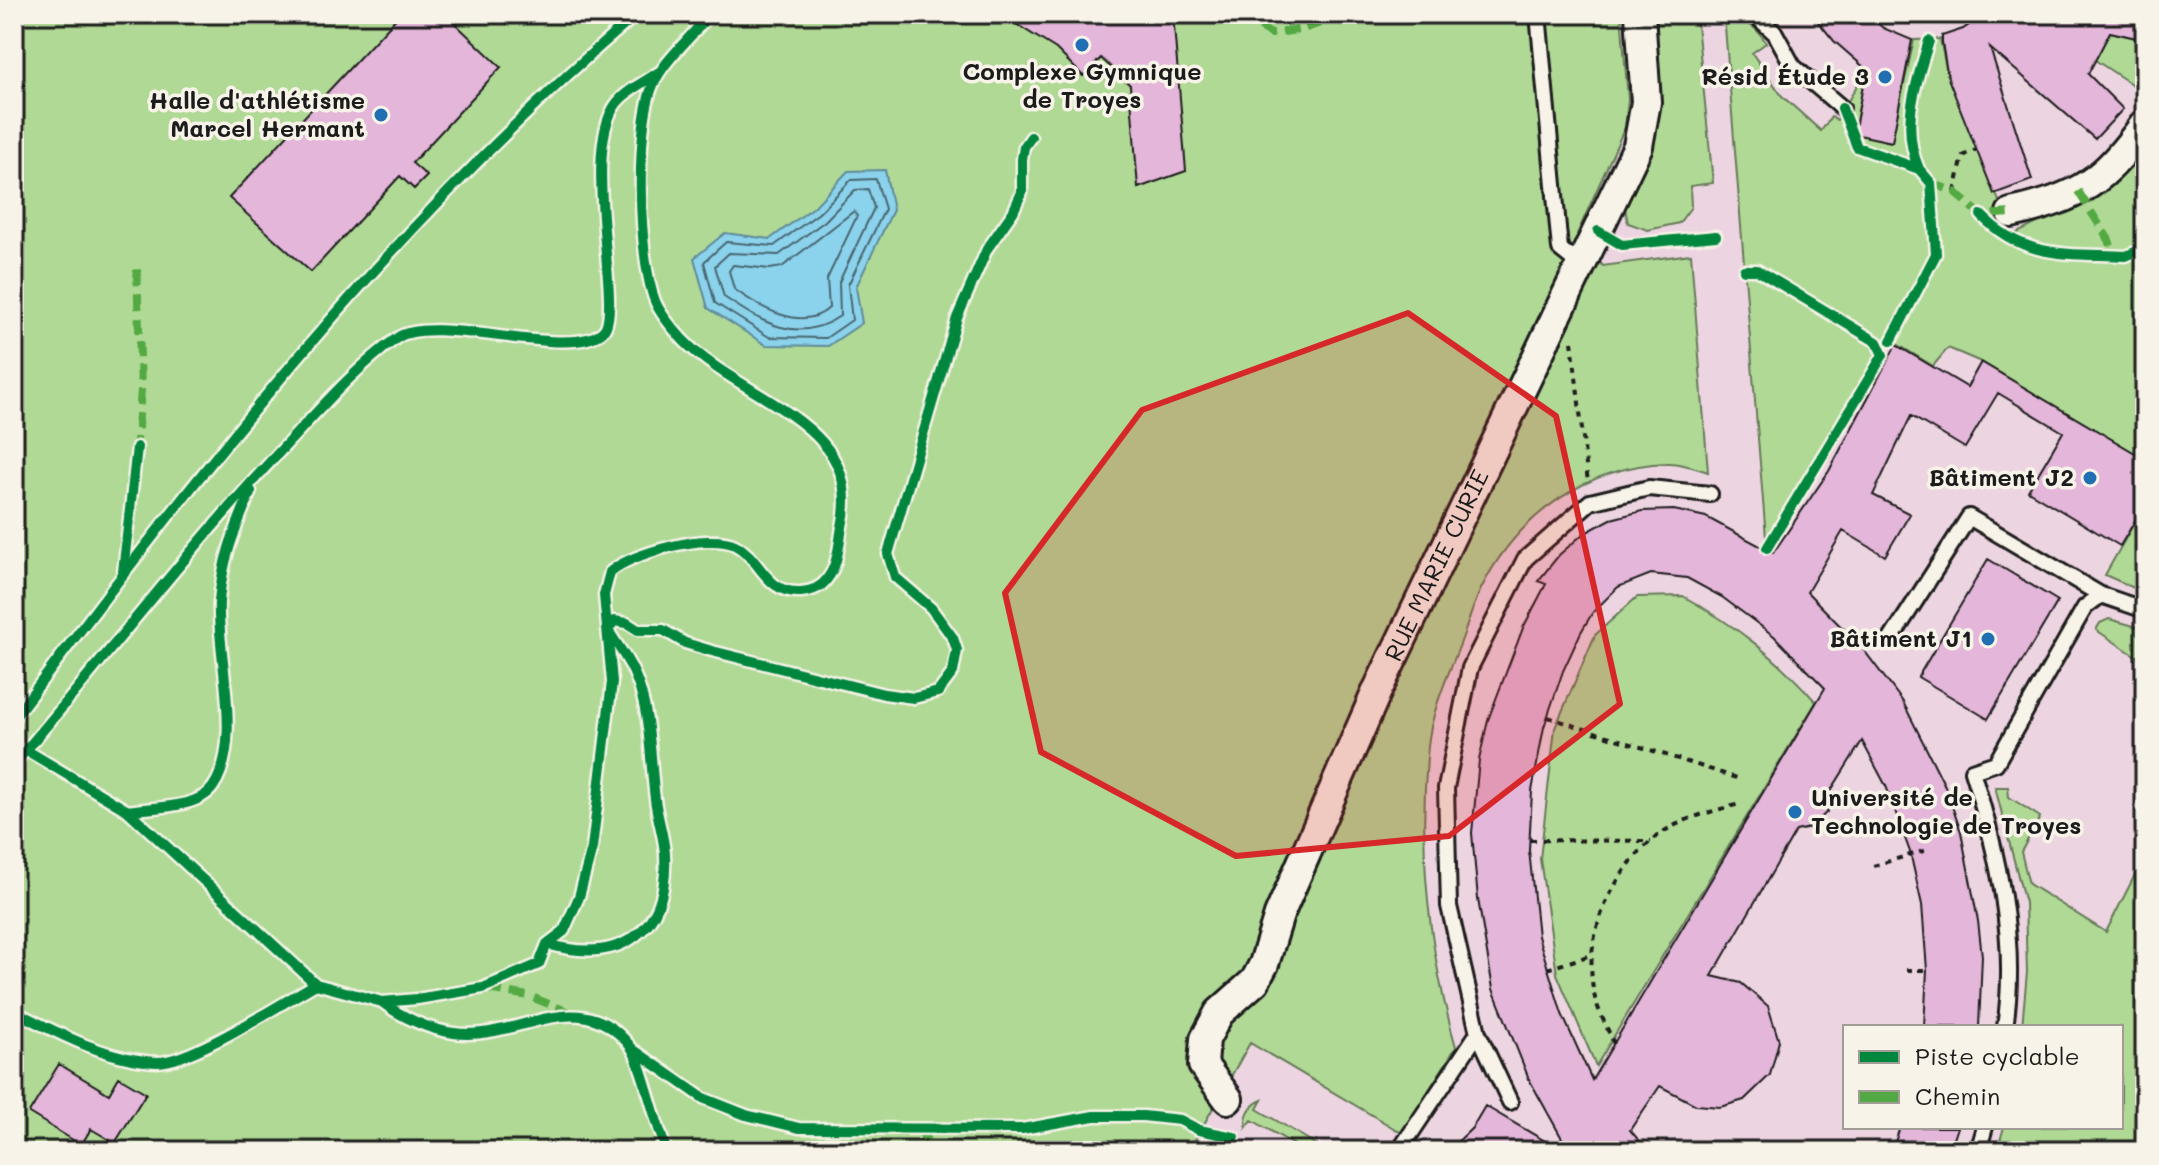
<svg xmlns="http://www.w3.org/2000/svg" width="2159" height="1165" font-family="Mali,sans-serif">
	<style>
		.built { fill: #edd4e1; fill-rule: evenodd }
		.green { fill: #b0d996; stroke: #667a59; stroke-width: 2 }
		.water { fill: #8bd3ec; stroke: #5f8a99; stroke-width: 2 }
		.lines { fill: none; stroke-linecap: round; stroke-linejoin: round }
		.shore { stroke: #48656f; stroke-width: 2 }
		.building { fill: #e4b6da; stroke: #1c1c1c; stroke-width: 2; fill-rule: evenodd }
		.lane-casing { stroke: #1c1c1c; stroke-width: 20 }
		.street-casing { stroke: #1c1c1c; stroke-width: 34 }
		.path { stroke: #1c1c1c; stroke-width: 4; stroke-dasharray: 6 6; stroke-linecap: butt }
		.lane { stroke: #f7f3e8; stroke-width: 14 }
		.street { stroke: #f7f3e8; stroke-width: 28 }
		.quiet { stroke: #52a943; stroke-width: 8; stroke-dasharray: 16 8; stroke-linecap: butt }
		.cycleway-casing { stroke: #f7f3e8; stroke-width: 15 }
		.cycleway { stroke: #00873e; stroke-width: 10 }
		.marked { fill: #d62828; fill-opacity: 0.2; stroke: #d62828; stroke-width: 6; stroke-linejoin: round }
		.poi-dot { fill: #1f6fb2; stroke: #f7f3e8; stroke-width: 3 }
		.labels { text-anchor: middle; stroke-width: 7; stroke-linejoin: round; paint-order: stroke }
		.poi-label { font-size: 24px; font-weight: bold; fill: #1c1c1c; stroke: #f7f3e8; text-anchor: end }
		.street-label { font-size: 24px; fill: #1c1c1c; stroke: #f7f3e8 }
	</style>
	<rect width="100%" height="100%" fill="#f1e1e4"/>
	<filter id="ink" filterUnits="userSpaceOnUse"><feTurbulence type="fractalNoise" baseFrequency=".0125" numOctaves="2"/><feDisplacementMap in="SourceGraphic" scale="16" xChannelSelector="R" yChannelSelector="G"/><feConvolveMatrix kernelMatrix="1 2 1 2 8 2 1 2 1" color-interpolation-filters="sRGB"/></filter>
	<g filter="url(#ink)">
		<path class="built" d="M1645 14H2145V1151H1120L1586 187ZM1845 1027H2121V1127H1845Z"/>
		<path class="green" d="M14 14H1621L1628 99 1625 127 1577 234 1603 266 1691 254 1708 472C1695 468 1680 462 1667 463 1588 466 1519 515 1483 585 1473 604 1467 627 1459 647 1447 677 1431 713 1428 746 1418 848 1428 949 1456 1047L1402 1133 1250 1043 1191 1147 1197 1151H14Z
			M1652 14H1696L1713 183 1690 186 1691 207 1679 223 1648 230 1628 223 1624 204Z
			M1724 14C1739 14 1759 29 1766 43L1752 53 1782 96 1821 131 1831 117 1837 120 1866 70 1854 133 1891 142 1914 40 1940 39 1948 78 2013 235C2062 212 2105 187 2145 149V459L1981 362 1948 348 1933 366 1887 338 1766 538Z
			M2110 32 2145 40V93L2095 60Z
			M2145 504V593L2105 575Z
			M1683 596C1738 627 1775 656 1816 702L1596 1066 1557 974 1540 859 1555 728 1595 635 1637 597Z
			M2109 619 2145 629V662L2096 630 2100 623Z
			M1995 787H2008L2009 797 2040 817 2021 852 2029 884 2106 932 2145 855V1151H1997L2004 1127H2121V1027H2022L2027 972 2025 903Z
			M1262 1100 1257 1109 1327 1151H1305L1252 1120 1246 1128C1245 1115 1250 1105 1262 1100Z"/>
		<path class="water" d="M885 170 893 210 856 287 862 323 828 346 766 345 708 308 694 258 725 233 770 239 814 207 848 171Z"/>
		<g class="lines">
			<path class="shore" d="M876 179 885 209 848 285 852 320 826 338 769 337 715 303 704 262 726 242 774 246 819 213 851 180Z
				M868 189 874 208 839 282 840 316C798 345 761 322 724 297L715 266 729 253 779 255 825 221 855 190Z
				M854 211 857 216 827 279 829 308C802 333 757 306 734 289L729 271 733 265 770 269 782 267Z"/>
		</g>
		<path class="building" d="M400 14H445L501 67 412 163 427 176 414 189 400 176 311 272 229 198Z
			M1000 14H1173L1186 171 1138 188 1130 85 1101 58 1083 76 1056 49Z
			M1812 14H1867L1883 28 1912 40 1892 142 1854 134 1866 69 1834 41Z
			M1985 14H2145V40L2110 32 2088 74 2123 109 2095 139 1990 48 2032 180 1994 194 1948 78 1942 43V36L1963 29Z
			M1896 345 1967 387 1981 362 2145 459V504L2120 546 2028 491 2063 432 1998 393 1965 448 1911 416 1873 495 1910 514 1885 556 1843 531 1807 592 1863 649 1903 702 1945 786 1961 832 1978 921 1982 956 1979 1027H1924L1927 970 1922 905 1910 852 1886 786 1862 741 1832 789 1827 812 1810 828 1796 831 1712 976 1741 983 1768 1006 1779 1041 1770 1075 1744 1100 1720 1107 1696 1105 1660 1086 1630 1130 1648 1151H1569L1529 1079 1493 989 1478 899 1472 833 1479 760 1488 720 1523 628 1546 584 1538 581 1559 555 1583 534 1611 519 1642 511 1674 510 1706 517 1773 553 1829 471ZM1651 574 1687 578 1722 597 1774 636 1825 688 1592 1080 1562 1014 1538 936 1529 850 1532 791 1544 727 1563 671 1581 632 1593 612 1618 587Z
			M1988 559 2058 601 1988 719 1918 677Z
			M59 1064 109 1094 119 1077 146 1093 115 1143 91 1129 81 1145 29 1113Z
			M1485 1106 1562 1151H1448L1472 1128Z
			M1900 1127H1958L1950 1151H1892Z"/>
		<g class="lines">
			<g class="lane-casing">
				<path id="lane" d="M1538 14 1560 249 1580 265
					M1754 14 1775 33 1793 66 1842 108
					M1891 639 1969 517 2101 595 2145 610
					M2005 1027C2018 941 1998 853 1972 771L1996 763 2085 607 2101 595
					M1510 1102 1478 1033 1449 906 1446 788 1470 668 1525 559 1590 502 1649 488 1710 494
					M1399 1151 1478 1033
					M1978 1151 1985 1127"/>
			</g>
			<g class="street-casing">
				<g id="street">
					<path d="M2011 213C2081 197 2104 181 2145 124"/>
					<path id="s1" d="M1228 1099 1203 1065 1205 1039 1219 1013 1255 981 1264 964 1279 915 1377 691 1638 146 1646 102 1640 14"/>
				</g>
			</g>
			<path class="path" d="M1955 192 1963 156 1976 150
				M1572 341 1588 483
				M1882 346 1891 341
				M1548 717 1737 778
				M1530 840 1651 841
				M1873 866 1927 850
				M1547 969 1591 955
				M1906 970H1927
				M1614 1044C1608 1029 1599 1013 1595 998 1581 943 1609 878 1650 842 1674 820 1709 812 1740 804"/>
			<use href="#lane" class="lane"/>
			<use href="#street" class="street"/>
			<path class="quiet" d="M1240 14 1271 34 1303 29 1348 14
				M1931 183 1955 192 1981 215 2011 213
				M2078 191 2109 240 2114 255
				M136 453 141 390 137 268
				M487 989 529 996 571 1013
				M918 1128 935 1151"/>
			<g class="cycleway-casing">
				<path id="cycleway" d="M1842 108 1857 147 1919 169 1931 183 1936 254 1891 341
					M1919 169C1900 126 1916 83 1929 41
					M1981 215C2024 260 2069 253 2126 256L2135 252
					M1598 231 1622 245 1716 236
					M1744 270H1757L1877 342 1883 355 1767 548
					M123 572 137 447
					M14 718C202 468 397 217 637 14
					M26 750 128 811 316 984 382 1002 417 999 483 988 539 964 547 944 564 931 579 897 592 848 612 682 604 595 610 572C631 553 709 532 735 545 762 559 765 594 801 592 812 591 821 588 827 579 838 566 839 543 842 527 866 421 743 402 683 340 673 329 660 314 655 301 638 258 635 127 653 85 665 58 692 38 709 14
					M14 764C105 659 189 548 284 447 320 409 355 368 397 338 434 312 576 363 604 330 623 307 580 153 616 104 625 91 646 81 659 72
					M128 811C151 807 198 809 213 787 244 742 216 652 219 601 223 556 234 532 251 491
					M547 944C620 965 669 933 665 854 664 836 657 817 655 799 650 760 651 715 636 678 630 661 617 645 608 630L614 621 627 623 638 630H663L685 643 712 651 884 694 914 698 938 692 953 672 957 650 953 638 931 608 895 577 888 554 957 318 987 249 1013 212 1022 192V159L1024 147 1031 137
					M382 1002C401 1017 430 1030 454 1033 519 1042 579 980 631 1047 642 1062 656 1127 667 1151
					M14 1011C58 1033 107 1060 157 1062 191 1063 283 1002 316 984
					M634 1050 703 1098 746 1115 799 1128 1022 1129 1094 1116H1143L1180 1120 1199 1130 1234 1137"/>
			</g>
			<use href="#cycleway" class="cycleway"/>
		</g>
	</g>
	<path class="marked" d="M1408 313 1556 416 1620 704 1449 836 1236 856 1041 752 1005 593 1142 410Z"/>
	<g class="poi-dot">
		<circle cx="1082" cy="45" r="8"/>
		<circle cx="1885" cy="77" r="8"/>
		<circle cx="381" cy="115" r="8"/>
		<circle cx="2090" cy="478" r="8"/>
		<circle cx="1988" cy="639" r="8"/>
		<circle cx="1795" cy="812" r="8"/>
	</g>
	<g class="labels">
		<g class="poi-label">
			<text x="1082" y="80" text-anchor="middle">Complexe Gymnique<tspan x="1082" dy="28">de Troyes</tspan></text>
			<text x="1869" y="85">Résid Étude 3</text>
			<text x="365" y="109">Halle d'athlétisme<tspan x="365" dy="28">Marcel Hermant</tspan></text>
			<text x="2074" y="486">Bâtiment J2</text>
			<text x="1972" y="647">Bâtiment J1</text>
			<text x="1811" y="806" text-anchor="start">Université de<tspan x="1811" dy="28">Technologie de Troyes</tspan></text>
		</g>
		<g class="street-label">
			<text dy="8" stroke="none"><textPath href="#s1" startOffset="600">RUE MARIE CURIE</textPath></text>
		</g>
	</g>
	<rect width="2159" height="1165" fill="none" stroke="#f7f3e8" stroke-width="48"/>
	<rect x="24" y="24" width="2111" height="1117" fill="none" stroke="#1c1c1c" stroke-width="3" filter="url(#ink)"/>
	<rect x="1843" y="1025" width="280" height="104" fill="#f7f3e8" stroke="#9f9d96" stroke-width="2"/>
	<rect x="1859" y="1051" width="40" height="12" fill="#00873e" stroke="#9f9d96" stroke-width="2"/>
	<text x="1915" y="1065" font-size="24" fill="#1c1c1c">Piste cyclable</text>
	<rect x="1859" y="1091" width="40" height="12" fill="#52a943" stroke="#9f9d96" stroke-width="2"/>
	<text x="1915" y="1105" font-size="24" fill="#1c1c1c">Chemin</text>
</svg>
